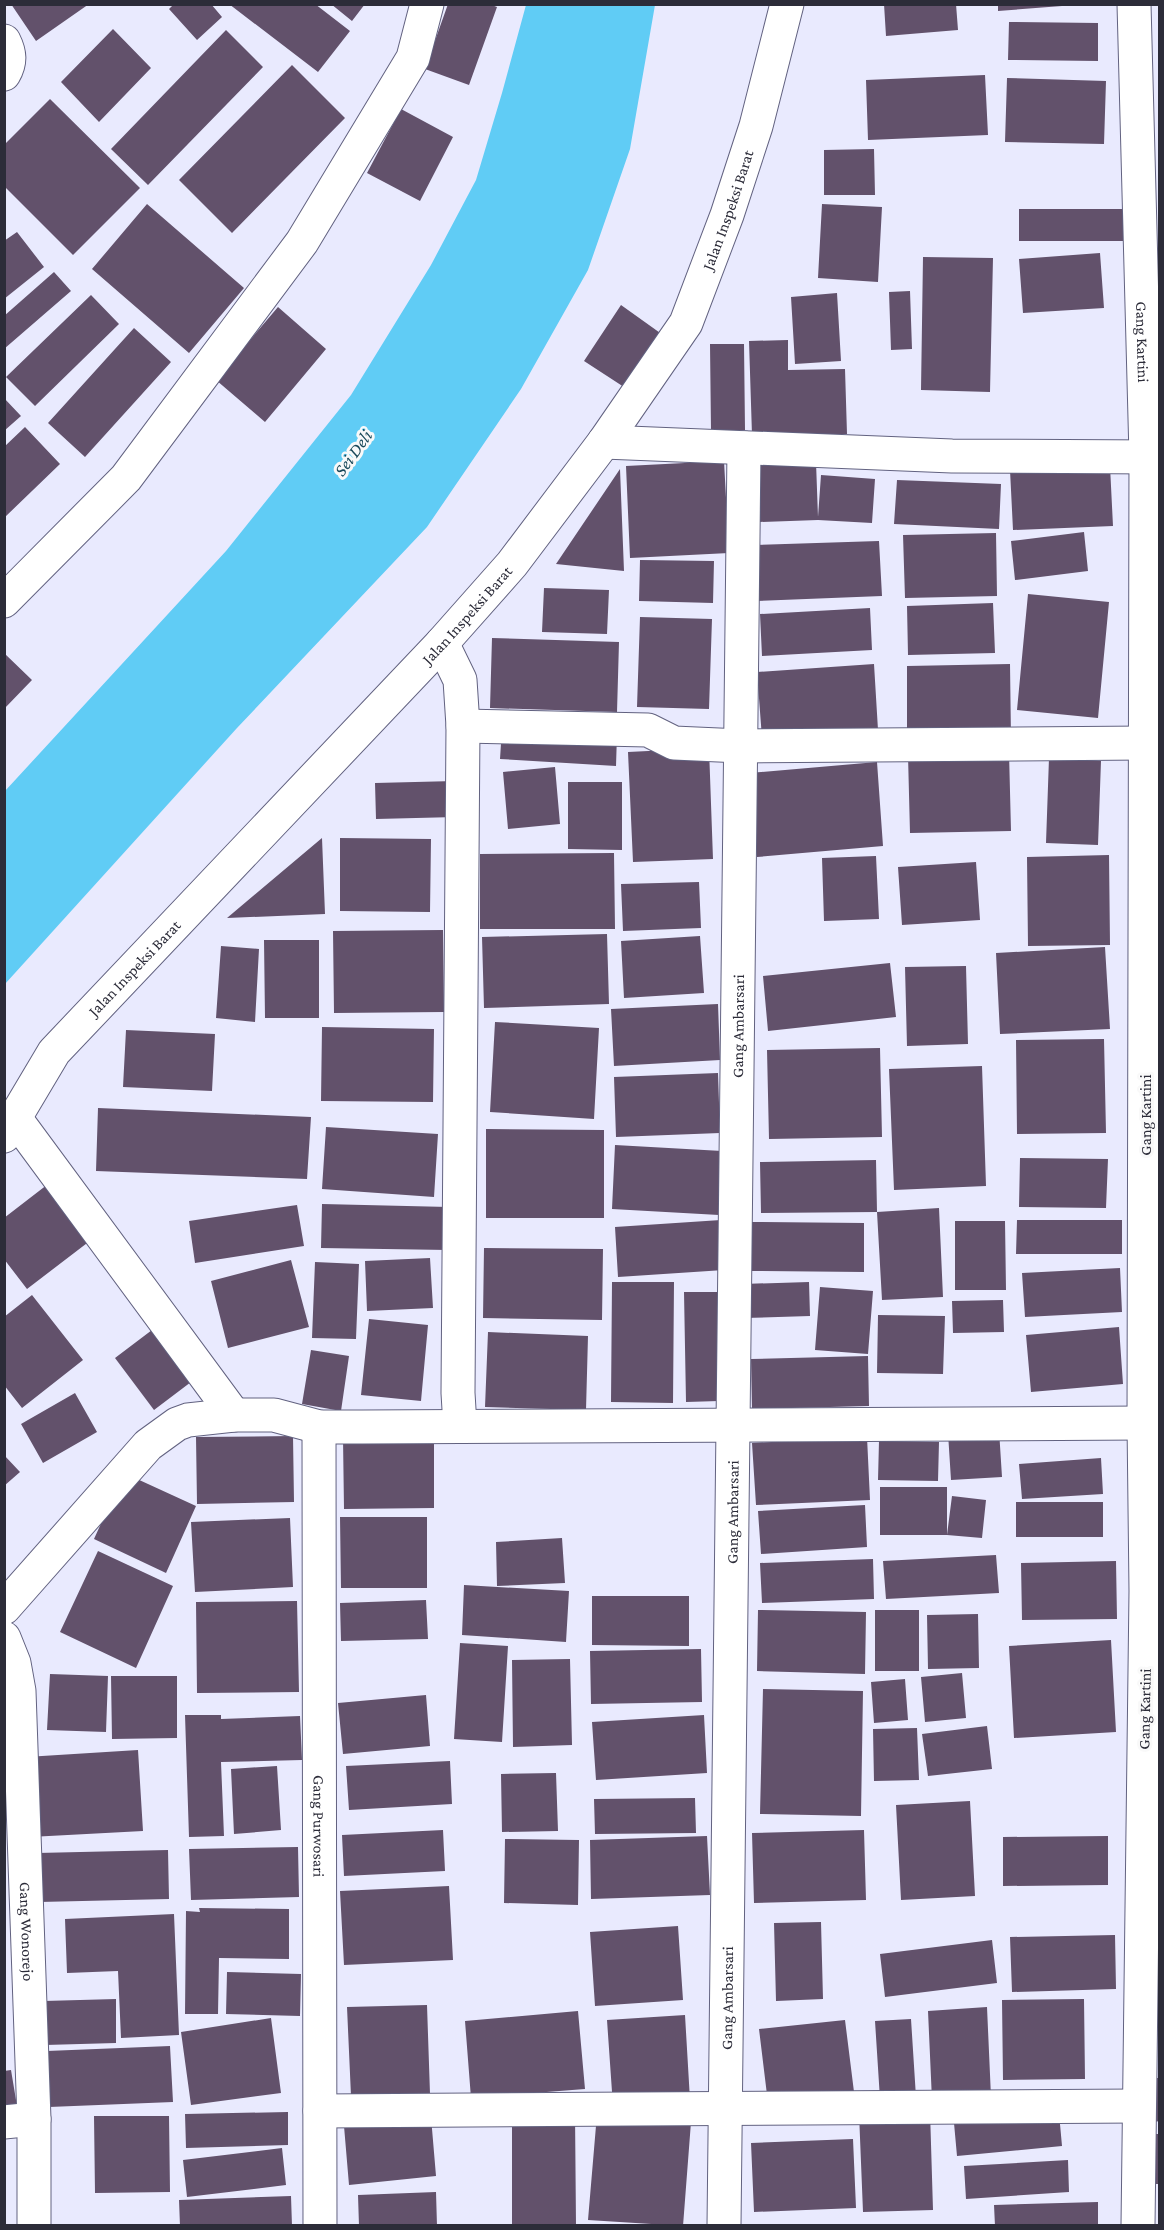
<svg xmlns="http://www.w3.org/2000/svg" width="1164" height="2230" font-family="'Crimson Pro',serif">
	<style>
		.water { fill: #60ccf5 }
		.building { fill: #62516b }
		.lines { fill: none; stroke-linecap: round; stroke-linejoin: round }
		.minor-casing { stroke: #626280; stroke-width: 35 }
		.minor { stroke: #fff; stroke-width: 33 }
		.labels { text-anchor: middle; stroke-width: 6; stroke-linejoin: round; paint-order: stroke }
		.street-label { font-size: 16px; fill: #2c2c39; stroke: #f9f9f9 }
		.water-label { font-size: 18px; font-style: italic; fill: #194859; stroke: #f9f9f9 }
	</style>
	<rect width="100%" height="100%" fill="#e9eafe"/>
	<path class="water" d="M526 5H655L630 149 588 270 521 389 427 527 237 728 5 984V791L226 551 351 395 431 265 476 180 502 93Z"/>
	<path class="building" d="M11 4H89L36 41Z
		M174 4H211L222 17 197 40 169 9Z
		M229 4H315L350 31 318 72Z
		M331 4H365L352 21Z
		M448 4H489L497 7 469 85 425 69Z
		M884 4H956L958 30 886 36Z
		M998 4H1062V6L998 11Z
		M1009 22 1098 23V61L1008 60Z
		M113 29 151 68 99 122 61 82Z
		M226 30 263 67 148 185 111 149Z
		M292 65 345 118 232 233 179 180Z
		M985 75 988 135 868 140 866 80Z
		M1007 78 1106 81 1104 144 1005 142Z
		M50 99 140 188 73 255 4 186V145Z
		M401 109 453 137 420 201 367 173Z
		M874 149 875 195H824V150Z
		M147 204 244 288 189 353 92 269Z
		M822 204 882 207 878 282 818 278Z
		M1019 209H1128V241H1019Z
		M17 232 44 267 4 299V241Z
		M1100 253 1104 308 1023 313 1019 259Z
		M923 257 993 258 990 392 921 390Z
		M54 272 71 291 4 349V316Z
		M910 291 912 349 891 350 889 292Z
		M837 293 841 361 795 364 791 297Z
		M91 295 119 324 35 406 6 377Z
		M621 305 663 335 627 389 584 361Z
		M278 307 326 349 265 422 216 380Z
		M134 328 171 362 85 457 48 423Z
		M788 340V370L845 369 847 434 752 435 749 341Z
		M710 344H744L745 430 711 431Z
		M4 398 21 416 4 431Z
		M25 427 60 464 4 518V447Z
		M724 461 729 553 630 558 626 466Z
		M816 462 818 517 821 475 875 479 872 523 818 520 759 522 756 464Z
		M1110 466 1113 526 1013 530 1010 470Z
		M620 469 624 571 556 564Z
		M897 480 1001 484 999 529 894 524Z
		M1084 532 1088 571 1015 580 1011 541Z
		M996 533 997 596 905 598 903 535Z
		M879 541 882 596 755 601 753 545Z
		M640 560 714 561 713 603 639 601Z
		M544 588 609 590 607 634 542 632Z
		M1028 594 1109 602 1098 718 1017 710Z
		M993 603 995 653 908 655 907 606Z
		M870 608 872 650 762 656 760 614Z
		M640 617 712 619 709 709 637 707Z
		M492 638 619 642 617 712 490 708Z
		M4 653 32 680 4 709Z
		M874 664 878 730 762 738 757 672Z
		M1010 664 1011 739 907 741V666Z
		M502 728 617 734 616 766 500 759Z
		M709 748 713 859 633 862 628 752Z
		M1009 752 1011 831 910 833 908 755Z
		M1049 758 1101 761 1098 845 1046 843Z
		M877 762 883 846 757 857 749 773Z
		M555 767 560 824 508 829 503 772Z
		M455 781 456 817 376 819 375 783Z
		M568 782H622V850L568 849Z
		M322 838 325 914 227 918Z
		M340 838 431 839 430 912 340 911Z
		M614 853 615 929H480V854Z
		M1109 855 1110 945 1028 946 1027 857Z
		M876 856 879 919 824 921 822 858Z
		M976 862 980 920 902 925 898 867Z
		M699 882 701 928 623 931 621 884Z
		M443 930 444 1012 334 1013 333 931Z
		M607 934 609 1004 484 1008 482 937Z
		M700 936 704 993 624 998 621 941Z
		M264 940H319V1018H265Z
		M221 946 259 949 255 1022 216 1018Z
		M1105 947 1110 1029 1000 1034 996 953Z
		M890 963 896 1017 768 1031 763 976Z
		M966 966 968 1044 907 1046 905 967Z
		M718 1004 720 1060 614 1066 611 1009Z
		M495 1022 599 1028 594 1119 490 1112Z
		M322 1027 434 1029 433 1102 321 1101Z
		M126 1030 215 1034 212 1091 123 1087Z
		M1104 1039 1106 1133 1017 1134 1016 1040Z
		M880 1048 882 1137 769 1139 767 1050Z
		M982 1066 986 1186 894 1190 889 1069Z
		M718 1073 720 1133 616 1137 614 1077Z
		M98 1108 311 1117 307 1179 96 1171Z
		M326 1127 438 1134 434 1197 322 1189Z
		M486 1129 604 1130V1218H486Z
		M615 1145 722 1151 719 1215 612 1209Z
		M1020 1158 1108 1159 1106 1208 1019 1207Z
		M876 1160 877 1212 761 1213 760 1162Z
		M52 1181 95 1237 27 1289 4 1259V1218Z
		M322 1204 449 1207 448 1250 321 1248Z
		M297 1205 304 1246 195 1263 189 1221Z
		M939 1208 943 1297 882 1300 877 1212Z
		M721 1220 724 1270 618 1277 615 1227Z
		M1017 1220H1122V1254H1016Z
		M955 1221H1005L1006 1290H955Z
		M751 1222 864 1223V1272L751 1271Z
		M484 1248 603 1249 602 1320 483 1318Z
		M430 1258 433 1308 367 1311 365 1261Z
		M291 1260 309 1327 228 1348 211 1281Z
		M315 1262 359 1264 356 1339 312 1338Z
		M1120 1268 1122 1312 1025 1317 1022 1273Z
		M612 1282H674L673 1403 611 1402Z
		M809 1282 810 1316 744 1318 743 1284Z
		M820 1287 873 1291 868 1354 815 1350Z
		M684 1292H718L719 1401 686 1402Z
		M32 1295 83 1360 22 1408 4 1385V1317Z
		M1003 1300 1004 1332 953 1333 952 1301Z
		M878 1315 945 1316 943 1374 877 1373Z
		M369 1319 428 1325 421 1401 361 1395Z
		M1119 1327 1123 1384 1031 1392 1026 1335Z
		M152 1330 191 1382 154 1410 115 1358Z
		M488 1332 588 1336 586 1410 485 1407Z
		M311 1350 349 1356 341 1411 302 1404Z
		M868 1356 869 1406 752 1409 751 1359Z
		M75 1393 97 1432 43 1463 21 1424Z
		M999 1430 1002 1477 951 1480 948 1433Z
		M293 1436 294 1502 197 1504 196 1437Z
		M434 1436V1508L344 1509 343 1438Z
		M867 1437 870 1500 756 1505 752 1443Z
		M879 1441 939 1442 938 1481 878 1480Z
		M4 1455 20 1472 4 1486Z
		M1101 1458 1103 1494 1022 1499 1019 1464Z
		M124 1473 196 1506 166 1573 94 1539Z
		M880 1487H947V1535H880Z
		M952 1496 986 1500 982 1538 947 1535Z
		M1016 1502H1103V1537H1016Z
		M865 1505 867 1547 761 1554 758 1511Z
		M340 1517H427V1588H341Z
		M290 1518 293 1587 195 1592 191 1522Z
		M562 1538 565 1583 497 1586 496 1542Z
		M98 1551 173 1586 136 1668 60 1632Z
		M996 1555 999 1593 886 1599 883 1561Z
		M873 1559 874 1599 762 1603 760 1563Z
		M1116 1561 1117 1619 1022 1620 1021 1563Z
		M464 1585 569 1591 566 1642 462 1635Z
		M592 1596H689V1646L592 1645Z
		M426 1600 428 1639 341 1641 340 1603Z
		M297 1601 299 1692 197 1693 196 1602Z
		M758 1610 866 1612 865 1674 757 1671Z
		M875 1610H919V1671H875Z
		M978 1614 979 1668 928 1669 927 1615Z
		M1111 1640 1116 1732 1014 1738 1009 1646Z
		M460 1643 508 1646 502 1742 454 1739Z
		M701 1649 702 1702 591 1704 590 1651Z
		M570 1659 572 1745 513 1747 512 1660Z
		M962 1673 966 1718 925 1722 921 1677Z
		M50 1674 108 1676 106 1732 47 1730Z
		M111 1676H177V1738L112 1739Z
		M905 1679 908 1720 874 1723 871 1682Z
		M763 1689 863 1691 861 1816 760 1814Z
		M426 1695 430 1746 343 1754 338 1703Z
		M185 1715H221V1719L300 1716 302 1760 221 1762 224 1836 189 1837Z
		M704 1715 707 1773 596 1780 592 1722Z
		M987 1726 992 1769 928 1776 922 1734Z
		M917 1728 919 1780 874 1781 873 1729Z
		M138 1750 143 1831 30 1837 26 1757Z
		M450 1761 452 1804 349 1810 346 1766Z
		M277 1766 281 1830 234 1834 231 1769Z
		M556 1773 558 1831 502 1832 501 1774Z
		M695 1798 696 1833 595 1834 594 1799Z
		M970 1801 975 1896 901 1900 896 1805Z
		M443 1830 445 1871 344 1876 342 1835Z
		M864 1830 866 1900 754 1903 752 1833Z
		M707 1836 710 1895 591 1899 590 1840Z
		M1108 1836V1885L1003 1886V1837Z
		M505 1839 579 1840 578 1905 504 1903Z
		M298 1847 299 1897 191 1900 189 1849Z
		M168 1850 169 1899 39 1902 37 1853Z
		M449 1886 453 1960 344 1965 340 1891Z
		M199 1908 289 1909V1959L219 1958 218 2014H185L186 1911 200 1912Z
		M174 1914 179 2035 121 2038 118 1971 67 1973 65 1919Z
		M821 1922 823 1999 776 2001 774 1923Z
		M678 1926 683 2000 595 2006 590 1932Z
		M1115 1935 1116 1989 1012 1992 1010 1937Z
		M992 1940 997 1983 885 1997 880 1954Z
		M227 1972 301 1974 300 2016 226 2014Z
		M116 1999V2043L45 2045 44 2001Z
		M1084 1999 1085 2079 1003 2080 1002 2000Z
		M427 2005 430 2094 351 2096 347 2007Z
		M987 2007 991 2097 932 2100 928 2011Z
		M578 2011 585 2089 471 2098 465 2021Z
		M685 2015 690 2100 613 2106 607 2020Z
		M271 2018 281 2093 191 2105 181 2032Z
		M911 2019 916 2097 880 2099 875 2021Z
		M845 2020 854 2092 768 2103 759 2029Z
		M170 2046 173 2102 49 2107 47 2051Z
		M11 2070 17 2106 4 2108V2071Z
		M1152 2078H1160V2121L1154 2122Z
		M930 2111 933 2210 863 2212 859 2113Z
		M288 2112V2145L186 2148 185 2114Z
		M512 2113H575L576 2226H512Z
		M1059 2113 1062 2146 957 2156 954 2123Z
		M597 2114 691 2122 683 2226 588 2220Z
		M94 2116H169L170 2192 95 2193Z
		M431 2117 436 2176 349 2185 344 2126Z
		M1154 2134H1160V2184H1155Z
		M853 2139 856 2208 754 2212 751 2143Z
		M282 2148 286 2185 187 2197 183 2160Z
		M1068 2160 1069 2192 966 2199 964 2166Z
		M436 2192 437 2226H359L358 2195Z
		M291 2196 292 2226H180L179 2200Z
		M1098 2202V2226H995L994 2205Z"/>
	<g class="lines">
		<g class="minor-casing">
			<g id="minor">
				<path id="s1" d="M1134 4 1146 456 1144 1423 1146 1591 1138 2226"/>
				<path d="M4 41C10 53 11 62 4 74"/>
				<path d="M604 442 952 456 1160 457"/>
				<path d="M4 601 126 478 302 242 413 58 427 4"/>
				<path d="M442 643 460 680 463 726 458 1393 460 1426"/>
				<path d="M463 726 648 730 674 743 741 746 1146 743"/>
				<path d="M15 1118 234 1415"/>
				<path id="s2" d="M4 1136 54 1052 442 643 512 564 604 442 686 323 727 215 756 126 787 4"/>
				<path id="s3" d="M319 1427 320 2226"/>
				<path d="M4 1608 148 1445 177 1424 188 1420 234 1415H274L319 1427H362L1144 1423"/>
				<path id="s4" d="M4 1638 14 1663 19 1691 34 2119V2226"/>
				<path d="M320 2111 1138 2106"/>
				<path d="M4 2122 34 2119"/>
				<path id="s5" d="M724 2226 744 448"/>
			</g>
		</g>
		<use href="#minor" class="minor"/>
	</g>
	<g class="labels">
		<g class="street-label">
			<text dy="6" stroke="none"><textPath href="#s2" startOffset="1185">Jalan Inspeksi Barat</textPath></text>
			<text dy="6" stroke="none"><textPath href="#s1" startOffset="338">Gang Kartini</textPath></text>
			<text dy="6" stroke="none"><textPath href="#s2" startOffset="699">Jalan Inspeksi Barat</textPath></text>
			<text dy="6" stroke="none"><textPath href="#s2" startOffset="214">Jalan Inspeksi Barat</textPath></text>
			<text dy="6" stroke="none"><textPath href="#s5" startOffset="1200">Gang Ambarsari</textPath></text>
			<text transform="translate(1145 1115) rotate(-90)" y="6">Gang Kartini</text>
			<text dy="6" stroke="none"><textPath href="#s5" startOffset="714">Gang Ambarsari</textPath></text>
			<text transform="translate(1144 1709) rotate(-89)" y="6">Gang Kartini</text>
			<text dy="6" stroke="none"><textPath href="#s3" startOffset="399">Gang Purwosari</textPath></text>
			<text dy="6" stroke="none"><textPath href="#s4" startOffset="296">Gang Wonorejo</textPath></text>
			<text dy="6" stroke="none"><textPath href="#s5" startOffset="228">Gang Ambarsari</textPath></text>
		</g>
		<g class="water-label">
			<text transform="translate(353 453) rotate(-54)" y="6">Sei Deli</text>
		</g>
	</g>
	<rect width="1164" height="2230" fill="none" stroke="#2c2c39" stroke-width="12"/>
</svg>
